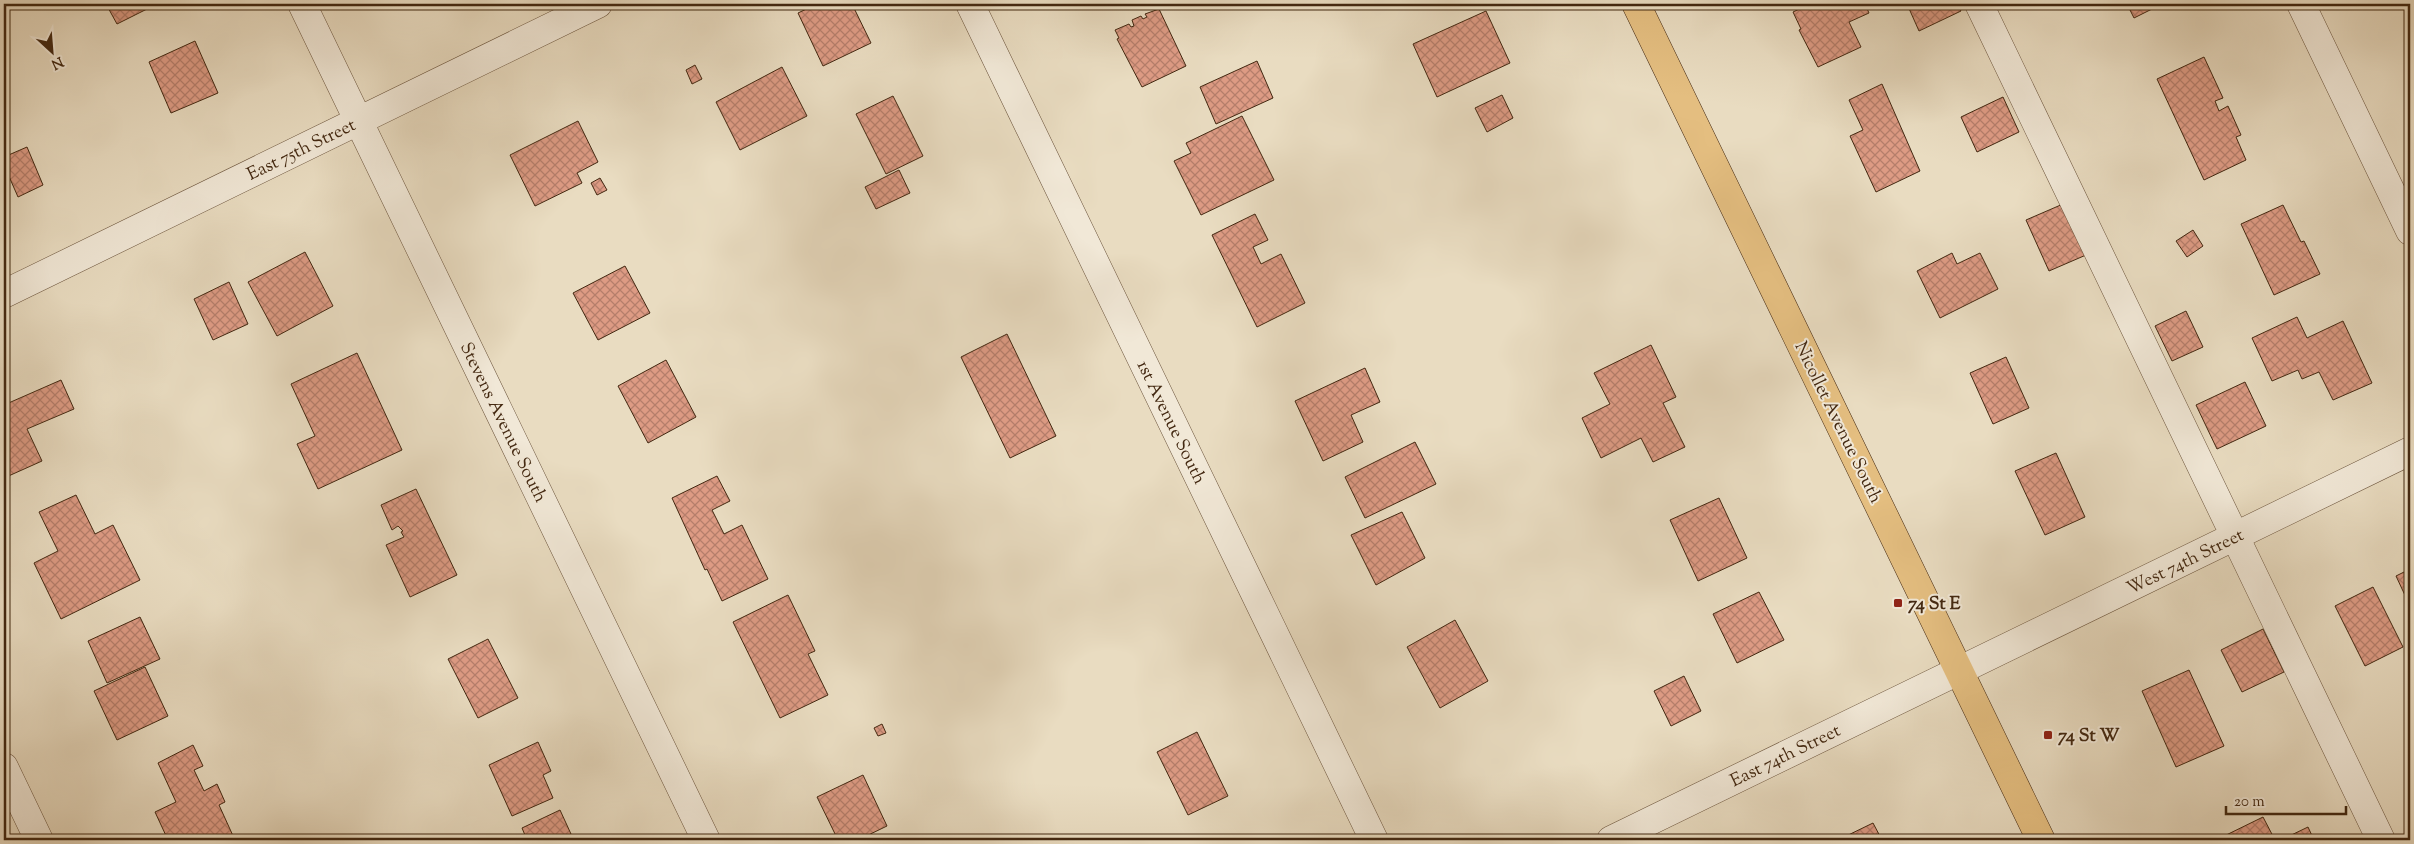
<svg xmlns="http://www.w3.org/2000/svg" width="2414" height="844" font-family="'Sorts Mill Goudy',serif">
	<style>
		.building { fill: url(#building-cross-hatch); stroke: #432811 }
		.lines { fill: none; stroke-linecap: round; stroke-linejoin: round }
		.minor-casing { stroke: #6c553d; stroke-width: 29 }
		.major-casing { stroke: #432811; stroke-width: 29 }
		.minor { stroke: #f1e8d7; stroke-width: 28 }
		.major { stroke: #e4be80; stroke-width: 28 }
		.poi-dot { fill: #8f2418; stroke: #f1e8d7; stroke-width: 2 }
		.labels { text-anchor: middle; stroke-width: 4; stroke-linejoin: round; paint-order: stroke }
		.street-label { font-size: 18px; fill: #432811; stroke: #f1e8d7 }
		.poi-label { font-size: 18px; font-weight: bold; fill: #432811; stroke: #f1e8d7; text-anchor: start }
	</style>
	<defs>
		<pattern id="building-cross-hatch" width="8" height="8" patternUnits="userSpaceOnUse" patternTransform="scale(1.25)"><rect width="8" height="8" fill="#dd9b84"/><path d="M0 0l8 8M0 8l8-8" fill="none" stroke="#b57e6b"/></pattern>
	</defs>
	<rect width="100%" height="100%" fill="#e9dcc1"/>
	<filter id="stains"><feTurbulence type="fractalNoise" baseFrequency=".004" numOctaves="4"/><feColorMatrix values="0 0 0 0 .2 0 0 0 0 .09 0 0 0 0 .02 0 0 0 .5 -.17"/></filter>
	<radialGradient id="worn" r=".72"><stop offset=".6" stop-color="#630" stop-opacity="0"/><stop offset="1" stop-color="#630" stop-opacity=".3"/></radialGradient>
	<path class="building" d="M106 4H157L117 24Z
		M817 4H852L871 43 823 66 798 13Z
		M1810 4H1865L1869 13 1849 22 1861 47 1818 67 1799 30 1801 29 1793 12Z
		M1907 4H1957L1961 11 1919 31Z
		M2127 4H2162L2134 18Z
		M1159 9 1186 66 1142 87 1117 39 1119 38 1115 30 1129 24 1131 27 1134 26 1132 20 1141 16 1143 19 1147 17 1145 14Z
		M1486 11 1510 63 1437 97 1413 44Z
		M195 41 218 93 171 113 149 62Z
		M2204 57 2223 98 2215 101 2219 111 2228 106 2241 135 2236 137 2246 160 2204 180 2157 79Z
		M1257 61 1273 98 1216 124 1200 87Z
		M695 65 702 79 692 84 686 70Z
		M782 67 807 116 740 150 716 102Z
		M1882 84 1920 171 1876 192 1850 136 1863 130 1849 100Z
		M1502 95 1513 118 1487 132 1475 108Z
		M893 96 923 156 886 174 856 114Z
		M2003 97 2019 132 1977 152 1961 117Z
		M1242 116 1274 180 1201 215 1174 161 1191 153 1186 143Z
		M578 121 598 162 577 173 582 183 535 206 510 155Z
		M27 147 43 185 18 197 4 165V157Z
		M899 170 910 193 876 209 865 187Z
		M600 178 607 190 597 195 591 183Z
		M2063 204 2086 255 2049 271 2026 220Z
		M2283 205 2301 242 2304 241 2320 274 2274 295 2241 224Z
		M1255 214 1268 240 1253 247 1261 264 1281 254 1305 303 1257 327 1212 235Z
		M2193 230 2203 246 2187 257 2176 241Z
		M305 252 333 306 277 336 248 282Z
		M1952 253 1957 264 1980 253 1998 289 1940 318 1917 271Z
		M625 266 650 313 598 340 573 293Z
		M229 282 248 324 213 340 194 299Z
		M2186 311 2203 347 2172 361 2155 326Z
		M2297 317 2307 338 2343 321 2372 383 2333 400 2319 372 2302 379 2298 370 2272 381 2252 338Z
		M1007 334 1056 436 1010 458 961 357Z
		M1651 345 1676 397 1663 403 1685 447 1653 462 1641 438 1601 458 1582 418 1610 404 1594 373Z
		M357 353 402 450 318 489 297 444 315 436 291 384Z
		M2006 357 2029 408 1993 424 1970 373Z
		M666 360 696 417 648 443 618 386Z
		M1365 368 1380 402 1351 415 1363 442 1323 461 1295 401Z
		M61 380 74 409 27 429 42 461 4 478V405Z
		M2245 382 2266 426 2217 449 2196 405Z
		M1415 442 1436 484 1365 518 1345 477Z
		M2056 453 2085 517 2045 535 2015 471Z
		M717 476 730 501 712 510 724 534 742 525 768 579 722 601 707 569 705 570 672 498Z
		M416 489 457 575 410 597 386 545 404 537 401 532 403 531 398 526 392 530 381 505Z
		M76 495 95 534 113 525 140 580 61 619 34 563 58 551 39 512Z
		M1719 498 1747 558 1698 581 1670 520Z
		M1402 512 1425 558 1376 585 1351 535Z
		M2410 569V606L2396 576Z
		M2373 587 2403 647 2365 666 2335 606Z
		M1759 592 1784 640 1737 663 1713 614Z
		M788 595 815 651 808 654 828 695 780 718 733 622Z
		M140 617 160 659 107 683 88 641Z
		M1455 620 1488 681 1440 708 1407 647Z
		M2263 629 2284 672 2242 692 2221 650Z
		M488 639 518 698 478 718 448 659Z
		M145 667 168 716 117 740 94 691Z
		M2189 670 2224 746 2176 767 2142 691Z
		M1684 676 1701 711 1671 726 1654 691Z
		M882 724 886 733 878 736 874 728Z
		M1197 732 1228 796 1188 815 1157 752Z
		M538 742 551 771 543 775 553 798 512 816 489 765Z
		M193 745 203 766 194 770 204 791 217 784 225 802 219 805 234 838 230 840H168L155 812 176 802 158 763Z
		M863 775 887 826 858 840H838L817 797Z
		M560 810 571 834 557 840H527L522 828Z
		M2263 817 2275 840H2216Z
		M1873 823 1882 840H1838Z
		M2308 827 2314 840H2281Z"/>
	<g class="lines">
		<g class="minor-casing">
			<path id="minor" d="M302 4 706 840
				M970 4 1374 840
				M1979 4 2381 840
				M2301 4 2410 231
				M4 294 598 4
				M4 767 39 840
				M1611 840 2410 451"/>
		</g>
		<g class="major-casing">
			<path id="major" d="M1636 4 2041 840"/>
		</g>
		<use href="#minor" class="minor"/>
		<use href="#major" class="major"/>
	</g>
	<g class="poi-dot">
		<rect x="1893" y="598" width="10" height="10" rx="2.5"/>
		<rect x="2043" y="730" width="10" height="10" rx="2.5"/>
	</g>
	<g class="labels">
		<g class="street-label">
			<text transform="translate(301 149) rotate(-26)" y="6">East 75th Street</text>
			<text transform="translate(504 422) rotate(64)" y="6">Stevens Avenue South</text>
			<text transform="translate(1172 422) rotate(64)" y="6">1st Avenue South</text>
			<text transform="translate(1839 422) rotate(64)" y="6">Nicollet Avenue South</text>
			<text transform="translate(2185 561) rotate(-26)" y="6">West 74th Street</text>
			<text transform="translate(1785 755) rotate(-26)" y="6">East 74th Street</text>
		</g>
		<g class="poi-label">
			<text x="1908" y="609">74 St E</text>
			<text x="2058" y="741">74 St W</text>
		</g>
	</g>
	<rect width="2414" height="844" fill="none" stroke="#e9dcc1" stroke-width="20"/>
	<rect x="5" y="5" width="2404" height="834" fill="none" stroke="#432811" stroke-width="2.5"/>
	<rect x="10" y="10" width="2394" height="824" fill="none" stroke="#432811"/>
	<g transform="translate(52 52) rotate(154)" stroke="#f1e8d7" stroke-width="4" paint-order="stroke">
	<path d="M0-4L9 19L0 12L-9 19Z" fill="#432811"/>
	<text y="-8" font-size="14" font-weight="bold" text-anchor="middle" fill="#432811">N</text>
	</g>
	<path d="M2226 806v8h120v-8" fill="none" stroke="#432811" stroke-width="2.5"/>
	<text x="2234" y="806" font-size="15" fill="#432811" stroke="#f1e8d7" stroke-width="4" paint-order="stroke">20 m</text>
	<rect width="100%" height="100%" filter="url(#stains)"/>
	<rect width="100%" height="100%" fill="url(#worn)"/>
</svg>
